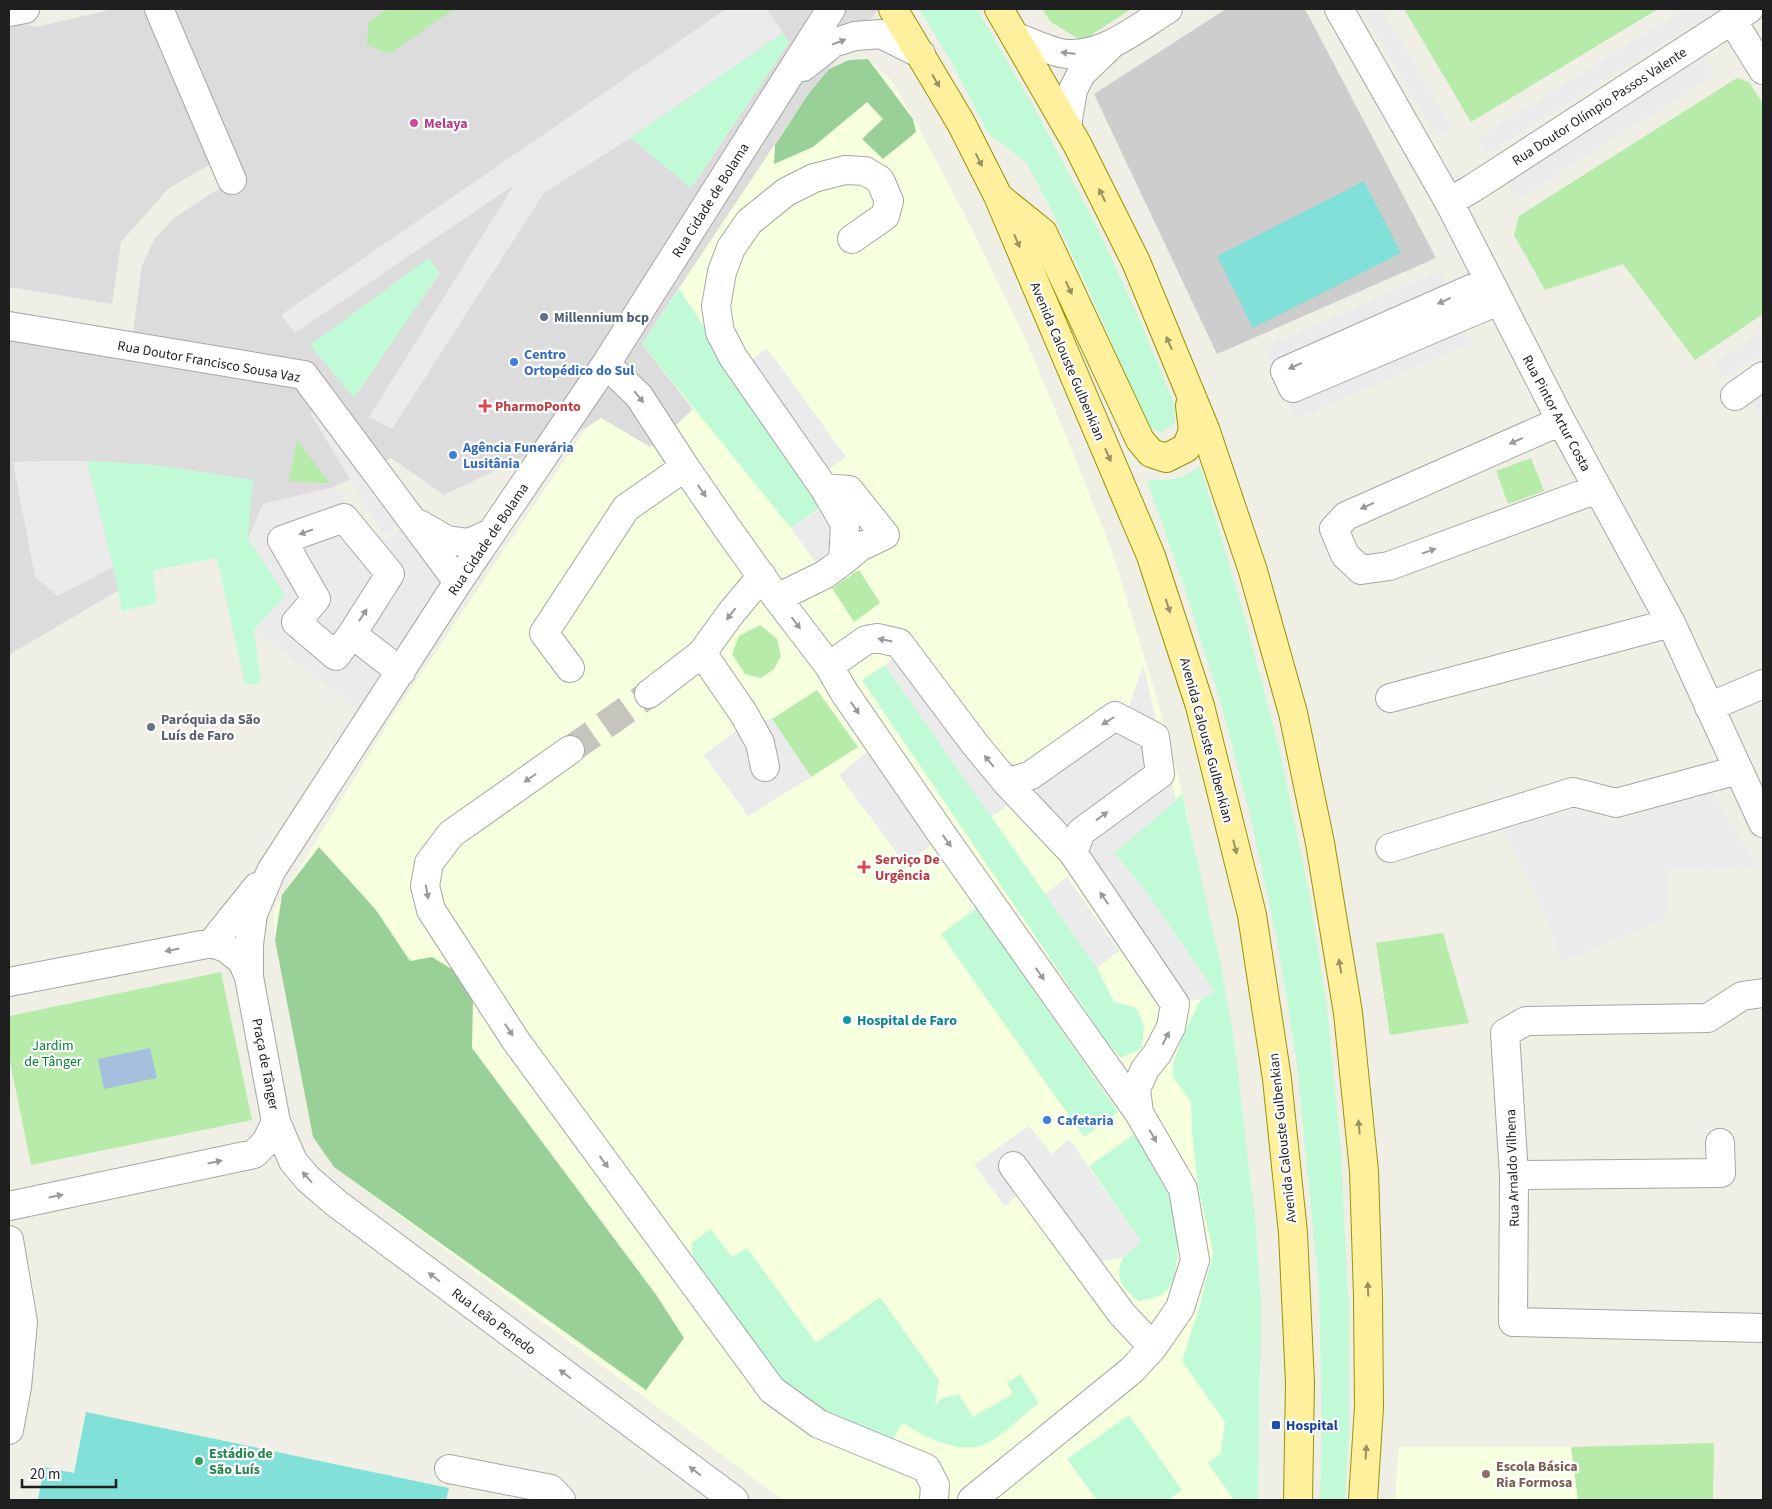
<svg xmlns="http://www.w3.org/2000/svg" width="1772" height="1509" font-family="'Source Sans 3',sans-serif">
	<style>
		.residential { fill: #dddcdc }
		.education { fill: #f6ffde }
		.religious { fill: #cdcdcd }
		.grass { fill: #b7eba9 }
		.forest { fill: #99d098 }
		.park { fill: #c1fad6 }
		.pitch { fill: #81e0d7 }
		.parking { fill: #ebebeb }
		.water { fill: #a4c0de }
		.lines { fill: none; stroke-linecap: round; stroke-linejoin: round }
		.minor-tunnel { stroke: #c6c5bd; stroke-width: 28; stroke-dasharray: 28 14; stroke-linecap: butt }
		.minor-casing { stroke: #a6a6a6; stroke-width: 30 }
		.major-casing { stroke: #999300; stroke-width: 30 }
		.minor { stroke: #fff; stroke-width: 28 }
		.major { stroke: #fef09c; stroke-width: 28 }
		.oneway { fill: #9a9a9a }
		.oneway2 { fill: #9a9264 }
		.hotel-dot { fill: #d1479c; stroke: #fff; stroke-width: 2 }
		.service-dot { fill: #5c6f8a; stroke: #fff; stroke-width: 2 }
		.shop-dot { fill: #3f7fe0; stroke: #fff; stroke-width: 2 }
		.health-dot { fill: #e0444e; stroke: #fff; stroke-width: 2 }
		.worship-dot { fill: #6b7280; stroke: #fff; stroke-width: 2 }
		.culture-dot { fill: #0f9aa8; stroke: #fff; stroke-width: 2 }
		.transit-dot { fill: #1a4fb4; stroke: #fff; stroke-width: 2 }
		.leisure-dot { fill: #2e9e5b; stroke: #fff; stroke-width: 2 }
		.education-dot { fill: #8d6e63; stroke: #fff; stroke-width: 2 }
		.labels { text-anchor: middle; stroke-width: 4.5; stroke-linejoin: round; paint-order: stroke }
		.street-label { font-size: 14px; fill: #1f1f1f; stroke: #fff }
		.hotel-label { font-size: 14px; font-weight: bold; fill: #b23c85; stroke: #fff; text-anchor: start }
		.service-label { font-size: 14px; font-weight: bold; fill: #4e5e75; stroke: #fff; text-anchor: start }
		.shop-label { font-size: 14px; font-weight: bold; fill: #366cbe; stroke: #fff; text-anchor: start }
		.health-label { font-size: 14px; font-weight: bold; fill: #be3a42; stroke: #fff; text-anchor: start }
		.worship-label { font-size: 14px; font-weight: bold; fill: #5b616d; stroke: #fff; text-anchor: start }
		.culture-label { font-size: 14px; font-weight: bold; fill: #0d838f; stroke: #fff; text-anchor: start }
		.park-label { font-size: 14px; fill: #098035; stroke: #fff }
		.transit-label { font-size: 14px; font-weight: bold; fill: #164399; stroke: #fff; text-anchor: start }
		.leisure-label { font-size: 14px; font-weight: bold; fill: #27864d; stroke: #fff; text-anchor: start }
		.education-label { font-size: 14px; font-weight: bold; fill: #785e54; stroke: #fff; text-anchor: start }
	</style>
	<rect width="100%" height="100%" fill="#f0efe5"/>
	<path class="residential" d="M114 9H150L214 162 168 189 121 242 112 304 9 287V26L22 23 36 27Z
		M159 9H879L809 93 642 344 694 409 665 436 650 447 601 418 587 427 444 495 391 458 334 487 263 504 248 539 217 557 153 570 9 655V326L131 346 142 266 154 240 174 218 232 180Z"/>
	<path class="education" d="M868 59 892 81 922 134 971 227 1024 336 1064 431 1113 554 1158 702 1185 804 1234 1040 1256 1227 1261 1302 1257 1500H783L334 1167 313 1137 275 940 273 912 390 720 587 427 601 418 650 447 665 436 693 409 642 344 809 93 829 69 849 60Z
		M1399 1447H1571L1578 1500H1395Z"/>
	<path class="religious" d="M1226 9H1305L1436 258 1217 354 1094 94Z"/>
	<path class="grass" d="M388 9H454L389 54 367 45 368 23Z
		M1042 9H1131L1082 41 1051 22Z
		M1404 9H1658L1471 122Z
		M1737 78 1749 82 1763 104V314L1695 360 1623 264 1545 290 1514 235 1519 216Z
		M297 440 330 483 289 481Z
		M1531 458 1544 491 1508 504 1496 471Z
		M859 570 880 603 854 622 832 588Z
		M760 625 777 639 781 656 774 669 761 678 745 674 732 654 739 636Z
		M817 690 858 747 811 777 772 719Z
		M1443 933 1469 1023 1390 1035 1376 943Z
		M221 972 252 1120 31 1165 9 1057V1016Z
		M1714 1443 1713 1500H1578L1571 1447Z"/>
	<path class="forest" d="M868 59 913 119 916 132 883 159 862 139 883 119 867 102 813 147 774 164 775 145 809 93 829 69 849 60Z
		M319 847 376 910 410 961 432 957 458 973 473 1000 472 1048 657 1296 684 1338 646 1390 334 1167 313 1137 275 940 282 895Z"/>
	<path class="park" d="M919 9H977L1036 111 1100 233 1141 323 1175 406 1174 424 1161 432 1149 428 1142 417 1122 366 1090 293 1052 211 1027 163 989 134 951 61Z
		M783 33 789 43 691 188 630 138Z
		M429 258 440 273 354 398 310 345Z
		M679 289 824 505 791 528 642 344Z
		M87 461 157 465 253 480 248 539 286 595 254 630 261 683 245 685 217 558 153 570 157 603 122 611 113 567Z
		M1200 466 1246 622 1280 752 1310 898 1327 1008 1340 1140 1349 1312V1433L1345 1500H1320L1322 1420 1319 1289 1297 1063 1277 939 1250 814 1221 703 1182 580 1147 480C1172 480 1180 481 1200 466Z
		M885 665 1097 968 1114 1002 1136 1008 1144 1025 1142 1048 1121 1058 1107 1042 862 680Z
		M1182 794 1220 961 1234 1040 1256 1227 1261 1302 1258 1500H1234L1208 1463 1221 1453 1225 1422 1182 1361 1200 1305 1213 1252 1198 1186 1192 1131 1191 1102 1173 1077V1064L1183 1035 1201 999 1215 992 1142 886 1114 853Z
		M977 908 1118 1112 1084 1137 941 934Z
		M1136 1133C1147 1152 1160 1170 1169 1190 1178 1208 1183 1276 1167 1290 1159 1298 1149 1299 1139 1301 1124 1290 1113 1278 1123 1258 1126 1252 1136 1247 1141 1242L1089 1166Z
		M710 1229 732 1257 747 1248 816 1343 880 1297 939 1380 935 1406 940 1399 959 1394 973 1417 1013 1394 1007 1383 1020 1374 1039 1403C1025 1413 1004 1434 990 1442 961 1457 927 1438 903 1423L901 1424 893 1440 821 1409 783 1382 693 1257 692 1243Z
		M1129 1415 1182 1490 1171 1498 1172 1500H1097L1067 1459Z"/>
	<path class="pitch" d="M1364 181 1401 253 1253 328 1217 256Z
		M86 1412 449 1488 446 1500H38L44 1467 74 1473Z"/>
	<path class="parking" d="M726 9H767L783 33 630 138 544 193 392 429 369 417 514 185 295 333 281 315Z
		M1361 9H1382L1452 127 1436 137Z
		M1685 9H1719L1488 153 1478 138Z
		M1703 56 1715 75 1517 200 1505 180Z
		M1440 271 1448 288 1271 363 1264 347Z
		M1464 326 1472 343 1296 419 1288 402Z
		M1763 331V353L1724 379 1714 363Z
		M767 348 846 457 817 478 741 367Z
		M1763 395V415L1761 416 1752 403Z
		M324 402 409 518 384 536 310 413Z
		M45 461H87L113 567 58 596 35 577 13 462Z
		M334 487 381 544 400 530 442 579 358 710 254 630 286 595 248 539 263 504Z
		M832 501 843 561 816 563 791 528Z
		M895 657 1007 806 991 817 885 665Z
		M1143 665 1176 801 1114 853 1142 886 1215 992 1201 999 1175 1004 1044 821 1036 787 1123 725Z
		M772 719 811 777 748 816 704 755 748 722Z
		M879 743 943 836 905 864 839 775Z
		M1713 793 1757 867 1666 870V919L1562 962 1544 912 1503 830 1576 809 1614 821Z
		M1067 877 1119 951 1097 968 1045 894Z
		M1029 1126 1052 1154 1069 1139 1141 1242 1124 1257 1086 1265 1028 1186 1005 1206 974 1165Z"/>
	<path class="water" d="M150 1048 157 1078 104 1089 98 1059Z"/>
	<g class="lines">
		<path class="minor-tunnel" d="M570 750 649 694"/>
		<g class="minor-casing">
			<path id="minor" d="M159 9 232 180
				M1339 9 1449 202 1561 421 1671 623 1763 823
				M9 12 25 9
				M1732 20 1763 70
				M1016 37C1031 42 1052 53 1067 54 1105 56 1137 28 1168 9
				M803 67 833 43 855 36 881 34 921 54
				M1067 126 1073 90 1081 74 1109 47
				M1449 202 1473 188 1749 9
				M1489 281 1285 371 1293 388 1498 301
				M9 326 304 375 458 582
				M606 364 639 396 685 467 727 528 777 598 829 666 844 692 943 836 1139 1113 1183 1189 1195 1260 1180 1308 1153 1347 1132 1370 972 1500
				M1735 396 1763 376
				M1561 421 1346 516 1334 529 1345 555 1361 570 1389 566 1597 489
				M824 488 849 490 885 535 860 547 843 561
				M419 524 447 540 469 543 491 533
				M777 598 824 575 843 561 845 524 824 488 733 357 720 332 716 306 722 272 731 248 749 222 786 192 814 178 845 170 865 171 880 180 889 201 885 216 852 239
				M352 634 336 656 296 622 316 599 282 540 344 518 390 574 352 634 401 672
				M702 653 744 714 760 743 765 767
				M829 666 866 640 877 638 899 643 974 743 1007 783 1073 853 1175 1004 1171 1027 1157 1054 1145 1069 1136 1089 1139 1113
				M570 668 544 633 626 508 685 467
				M649 694 702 653 731 613 762 576
				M1390 698 1671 623
				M1709 707 1763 684
				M570 750 451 834 429 863 425 886 431 910 516 1041 772 1390 819 1424 926 1468 935 1485 934 1500
				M1007 783 1031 775 1115 716 1155 737 1160 774 1081 832 1073 853
				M1390 848 1573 792 1616 803 1738 770
				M212 943 257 887
				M249 977V944L253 914 271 871 458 582 606 364 831 9
				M9 982 212 943 226 948 242 961 249 977 276 1122 266 1142 254 1154 9 1206
				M1763 993 1742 996 1708 1018 1526 1021 1505 1033 1514 1175 1513 1322 1763 1328
				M276 1122 293 1161 308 1179 336 1203 734 1500
				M1013 1166 1122 1314 1153 1347
				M1514 1175 1721 1173 1720 1143
				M9 1240 23 1322 17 1387 9 1430
				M449 1469 551 1489 561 1500"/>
		</g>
		<g class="major-casing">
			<path id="major" d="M893 9 961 123 998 196 1151 556 1200 706 1252 915 1277 1079 1293 1233 1300 1383 1298 1500
				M999 9 1077 144 1136 262 1205 429 1253 571 1293 713 1320 843 1348 1013 1364 1171 1368 1296 1369 1407 1363 1500
				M1001 199 1043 233 1140 440 1151 453 1166 458 1186 448 1193 431 1190 405"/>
		</g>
		<use href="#minor" class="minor"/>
		<use href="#major" class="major"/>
	</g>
	<defs><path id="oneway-solid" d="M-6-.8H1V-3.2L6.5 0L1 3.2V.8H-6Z" transform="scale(1.25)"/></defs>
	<g class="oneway">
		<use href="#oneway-solid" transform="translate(839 42) rotate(-21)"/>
		<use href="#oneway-solid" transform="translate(1068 53) rotate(-175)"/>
		<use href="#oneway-solid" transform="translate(1444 301) rotate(156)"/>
		<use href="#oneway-solid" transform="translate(1295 366) rotate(156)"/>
		<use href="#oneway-solid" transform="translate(639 397) rotate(51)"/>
		<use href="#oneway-solid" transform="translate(1516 441) rotate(156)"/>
		<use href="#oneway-solid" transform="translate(702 491) rotate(55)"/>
		<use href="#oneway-solid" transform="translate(1367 506) rotate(156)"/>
		<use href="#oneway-solid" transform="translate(306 532) rotate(160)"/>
		<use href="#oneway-solid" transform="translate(1429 551) rotate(-20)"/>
		<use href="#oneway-solid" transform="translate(731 614) rotate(128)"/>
		<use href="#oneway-solid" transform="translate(363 615) rotate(-57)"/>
		<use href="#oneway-solid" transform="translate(796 623) rotate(53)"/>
		<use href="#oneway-solid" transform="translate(885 640) rotate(-168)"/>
		<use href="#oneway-solid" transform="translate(855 708) rotate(55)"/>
		<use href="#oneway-solid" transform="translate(1108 721) rotate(148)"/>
		<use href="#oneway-solid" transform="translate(989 761) rotate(-129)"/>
		<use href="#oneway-solid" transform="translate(530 778) rotate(145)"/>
		<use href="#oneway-solid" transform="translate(1102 816) rotate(-36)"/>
		<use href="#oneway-solid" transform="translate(947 841) rotate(54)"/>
		<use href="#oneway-solid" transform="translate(427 892) rotate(80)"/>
		<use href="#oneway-solid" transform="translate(1104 898) rotate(-124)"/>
		<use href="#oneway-solid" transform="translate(172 950) rotate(169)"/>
		<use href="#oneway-solid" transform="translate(1040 974) rotate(55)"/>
		<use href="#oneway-solid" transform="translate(509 1030) rotate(57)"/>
		<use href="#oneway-solid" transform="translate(1166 1038) rotate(-63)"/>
		<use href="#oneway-solid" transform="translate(1153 1136) rotate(60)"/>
		<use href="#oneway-solid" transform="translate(215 1162) rotate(-12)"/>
		<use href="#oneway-solid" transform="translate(604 1162) rotate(54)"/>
		<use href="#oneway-solid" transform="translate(307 1177) rotate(-132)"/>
		<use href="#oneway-solid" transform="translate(56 1196) rotate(-12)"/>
		<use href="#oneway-solid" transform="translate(434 1277) rotate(-143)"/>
		<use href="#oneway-solid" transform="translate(565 1374) rotate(-143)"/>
		<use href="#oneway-solid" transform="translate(695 1471) rotate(-143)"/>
	</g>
	<g class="oneway2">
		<use href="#oneway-solid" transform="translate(936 81) rotate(60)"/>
		<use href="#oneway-solid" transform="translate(979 160) rotate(63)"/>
		<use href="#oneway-solid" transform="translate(1102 195) rotate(-116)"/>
		<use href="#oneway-solid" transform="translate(1017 241) rotate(67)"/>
		<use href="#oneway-solid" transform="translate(1069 288) rotate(65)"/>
		<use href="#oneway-solid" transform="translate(1169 343) rotate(-113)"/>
		<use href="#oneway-solid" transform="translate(1108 455) rotate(67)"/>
		<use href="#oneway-solid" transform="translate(1168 606) rotate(72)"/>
		<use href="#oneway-solid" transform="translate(1235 847) rotate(76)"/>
		<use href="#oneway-solid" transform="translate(1340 966) rotate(-100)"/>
		<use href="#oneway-solid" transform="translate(1359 1127) rotate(-95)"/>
		<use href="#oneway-solid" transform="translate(1368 1289) rotate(-92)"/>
		<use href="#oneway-solid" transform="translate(1366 1452) rotate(-86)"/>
	</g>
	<circle class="hotel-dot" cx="414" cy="123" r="5"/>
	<circle class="service-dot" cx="544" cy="317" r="5"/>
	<g class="shop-dot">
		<circle cx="514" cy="362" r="5"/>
		<circle cx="453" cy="455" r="5"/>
		<circle cx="1047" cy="1120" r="5"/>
	</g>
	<g class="health-dot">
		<path d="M482.5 398.5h5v5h5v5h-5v5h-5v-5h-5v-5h5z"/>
		<path d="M861.5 859.5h5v5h5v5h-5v5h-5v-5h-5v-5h5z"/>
	</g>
	<circle class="worship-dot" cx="151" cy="727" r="5"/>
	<circle class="culture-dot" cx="847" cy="1020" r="5"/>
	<rect class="transit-dot" x="1271" y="1420" width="10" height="10" rx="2.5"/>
	<circle class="leisure-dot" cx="199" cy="1461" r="5"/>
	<circle class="education-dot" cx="1486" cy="1474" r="5"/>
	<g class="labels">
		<g class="street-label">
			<text transform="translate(1599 106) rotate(-33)" y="5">Rua Doutor Olímpio Passos Valente</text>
			<text transform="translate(710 200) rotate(-58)" y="5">Rua Cidade de Bolama</text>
			<text transform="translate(209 361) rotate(10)" y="5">Rua Doutor Francisco Sousa Vaz</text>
			<text transform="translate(1068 361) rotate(67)" y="5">Avenida Calouste Gulbenkian</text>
			<text transform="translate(1557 413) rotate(62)" y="5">Rua Pintor Artur Costa</text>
			<text transform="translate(488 539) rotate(-56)" y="5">Rua Cidade de Bolama</text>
			<text transform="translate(1207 740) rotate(75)" y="5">Avenida Calouste Gulbenkian</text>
			<text transform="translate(266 1064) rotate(79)" y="5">Praça de Tânger</text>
			<text transform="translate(1282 1138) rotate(-96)" y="5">Avenida Calouste Gulbenkian</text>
			<text transform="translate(1512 1168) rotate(-92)" y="5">Rua Arnaldo Vilhena</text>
			<text transform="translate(494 1321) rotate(37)" y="5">Rua Leão Penedo</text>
		</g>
		<g class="hotel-label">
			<text x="424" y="128">Melaya</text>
		</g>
		<g class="service-label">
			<text x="554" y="322">Millennium bcp</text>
		</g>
		<g class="shop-label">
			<text x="524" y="359">Centro<tspan x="524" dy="16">Ortopédico do Sul</tspan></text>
			<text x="463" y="452">Agência Funerária<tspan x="463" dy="16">Lusitânia</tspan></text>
			<text x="1057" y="1125">Cafetaria</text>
		</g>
		<g class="health-label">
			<text x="495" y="411">PharmoPonto</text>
			<text x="875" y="864">Serviço De<tspan x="875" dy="16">Urgência</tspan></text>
		</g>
		<g class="worship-label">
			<text x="161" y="724">Paróquia da São<tspan x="161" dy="16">Luís de Faro</tspan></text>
		</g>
		<g class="culture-label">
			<text x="857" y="1025">Hospital de Faro</text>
		</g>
		<g class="park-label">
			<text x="53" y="1050">Jardim<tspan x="53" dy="16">de Tânger</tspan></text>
		</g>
		<g class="transit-label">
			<text x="1286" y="1430">Hospital</text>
		</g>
		<g class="leisure-label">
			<text x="209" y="1458">Estádio de<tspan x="209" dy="16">São Luís</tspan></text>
		</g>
		<g class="education-label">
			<text x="1496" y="1471">Escola Básica<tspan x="1496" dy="16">Ria Formosa</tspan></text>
		</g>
	</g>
	<rect width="1772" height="1509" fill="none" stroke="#1f1f1f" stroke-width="20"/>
	<path d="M22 1479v8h94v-8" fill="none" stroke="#1f1f1f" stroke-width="2.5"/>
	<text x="30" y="1479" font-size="15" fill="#1f1f1f" stroke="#ffffff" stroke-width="4" paint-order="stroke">20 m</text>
</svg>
